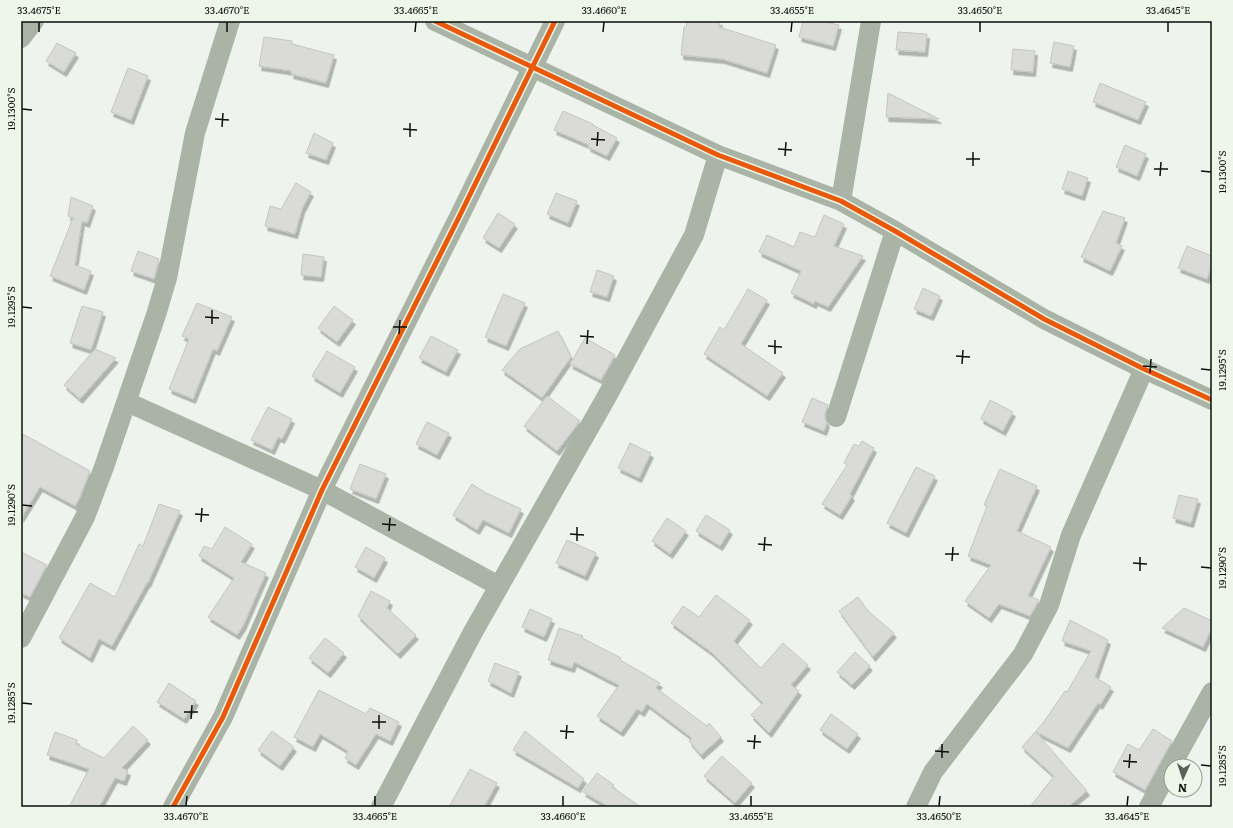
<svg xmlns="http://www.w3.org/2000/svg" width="1233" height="828" font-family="Literata,serif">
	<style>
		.building { fill: #dadad8; stroke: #c5c5c3; filter: url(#shadow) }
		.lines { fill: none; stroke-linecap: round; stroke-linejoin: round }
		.minor { stroke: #a9b4a6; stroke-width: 20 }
		.cycleway-casing { stroke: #ecf7ea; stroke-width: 8 }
		.cycleway { stroke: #e8590c; stroke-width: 5 }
		.ticks { fill: none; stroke: #0b0f0b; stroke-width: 1.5 }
		.neatline { fill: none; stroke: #0b0f0b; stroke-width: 1.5 }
		.ticks-label { font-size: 10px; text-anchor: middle; fill: #0b0f0b }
	</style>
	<defs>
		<filter id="shadow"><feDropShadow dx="2.5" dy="4.5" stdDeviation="0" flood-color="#0004"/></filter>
	</defs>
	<rect width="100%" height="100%" fill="#eef4ed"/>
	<path class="building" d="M687 21H720L719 27 776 45 767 73 722 59 681 55 684 27H686Z
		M803 21H821L839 25 833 46 799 37Z
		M898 32 927 34 925 52 896 50Z
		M264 37 292 41V44L334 55 326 83 291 74 292 71 259 66Z
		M1054 42 1074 46 1070 67 1050 63Z
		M57 43 76 53 64 72 46 61Z
		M1013 49 1035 51 1033 72 1011 70Z
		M128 68 148 76 131 120 111 112Z
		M1100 83 1146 102 1138 120 1093 102Z
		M888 93 939 119 886 117Z
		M563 111 593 124V125L617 138 607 156 588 147 589 145 554 130Z
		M314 133 333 143 326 160 306 153Z
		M1125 145 1146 154 1137 176 1116 167Z
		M1068 171 1088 178 1082 196 1062 189Z
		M296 183 311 192 302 209 295 234 265 226 270 206 281 209Z
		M556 193 577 201 568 223 547 214Z
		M71 197 93 206 87 223 82 221 75 265 91 271 84 290 50 276 73 218 68 216Z
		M1103 211 1125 218 1116 243 1122 246 1110 271 1081 257Z
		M498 213 515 224 499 248 483 238Z
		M824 215 844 224 834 246 863 256 828 307 815 301 814 304 791 293 801 271 759 252 767 235 794 247 800 232 815 237Z
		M1187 246 1212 256V265L1207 279 1178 268Z
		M138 251 159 259 154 279 131 271Z
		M303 254 324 257 321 277 301 275Z
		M597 270 614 276 607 297 590 292Z
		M923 288 940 296 931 316 914 309Z
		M748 289 767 300 741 344 783 373 767 396 704 354 720 327 724 330Z
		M503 294 525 303 506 346 485 337Z
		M197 303 232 317 217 351 213 349 193 399 169 389 189 339 182 336Z
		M82 306 103 312 91 350 70 343Z
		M334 306 353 320 337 342 318 328Z
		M558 331 571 357 542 398 502 370 520 349Z
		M431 336 458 350 446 372 419 358Z
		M585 338 615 355 601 380 570 364Z
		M95 349 116 358 80 399 64 385Z
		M327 351 355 367 340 393 312 376Z
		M547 396 580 421 557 451 524 426Z
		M812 398 828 405 825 414V419L827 423 824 431 802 422Z
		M990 400 1013 412 1003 431 981 419Z
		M268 407 292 419 282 439 278 437 272 450 251 440Z
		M427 422 449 433 437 455 416 444Z
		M21 433 90 471 80 497 75 506 40 487 21 518Z
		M862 441 874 448 850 494 852 496 840 515 822 504 847 465 844 463 854 444 859 446Z
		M630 443 651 453 639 478 618 468Z
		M360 464 386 474 376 499 350 489Z
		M916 467 935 476 906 533 887 523Z
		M1000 469 1037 486 1017 531 1051 547 1028 596 1039 600 1030 616 999 604 989 618 965 601 991 565 968 556 987 506 984 505Z
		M472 484 486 493 521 509 509 533 483 520 477 530 453 515Z
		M1179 495 1198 499 1191 523 1173 518Z
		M159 504 180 511 148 583H147L112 646 99 639 90 658 59 638 90 583 115 597 139 544 143 546Z
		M706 515 730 530 720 546 696 531Z
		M667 518 686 531 670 554 652 541Z
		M225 527 252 544 241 562 266 573 243 626 237 635 208 617 234 578 199 556 204 546 212 549Z
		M567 540 596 553 585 576 556 563Z
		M366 547 385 558 374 578 355 567Z
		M21 552 47 565 30 597 21 593Z
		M371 591 390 601 387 608 416 635 398 654 358 616Z
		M716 595 750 620 734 641 761 668 783 643 808 665 791 685 799 691 769 733 751 715 763 703 711 652 671 623 683 606 699 617Z
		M858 597 869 612 894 633 873 657 839 611Z
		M1184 608 1212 621V628L1203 647 1162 628Z
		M530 609 552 619 544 637 522 627Z
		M1070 620 1108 640 1095 677 1111 687 1100 705 1098 703 1068 748 1036 732 1087 791 1068 807H1030L1054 776 1022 747 1043 723 1065 691 1067 692 1091 651 1062 641Z
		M559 628 583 636 582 638 621 658 620 660 660 683 656 688 707 726 709 723 721 737 701 755 689 741 692 738 647 704 642 712 637 709 621 732 597 716 619 685 574 662 572 668 548 660Z
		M325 638 344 653 328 673 309 658Z
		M855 652 870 666 852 685 837 672Z
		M495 663 519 672 511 693 488 681Z
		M169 683 196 701 184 719 157 702Z
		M319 690 366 714 370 708 399 722 390 741 376 734 356 765 345 758 348 751 320 734 313 747 294 737Z
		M831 714 858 734 847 749 820 730Z
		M133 726 148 740 122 768 128 771 124 781 115 778 99 807H69L89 769 47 755 55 732 77 740 76 744 104 758Z
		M1153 729 1172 741 1145 790 1113 772 1128 744 1139 750Z
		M272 731 294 747 280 766 258 750Z
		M525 731 584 779 578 788 513 750Z
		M722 756 752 783 735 803 704 776Z
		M470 769 497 783 484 807H449Z
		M597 773 614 785 612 787 641 807H609L583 792Z"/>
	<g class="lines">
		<path class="minor" d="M435 21 718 155 841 201 895 231 1044 319 1144 369 1212 400
			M21 38 34 21
			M841 201 871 21
			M127 402 322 490 499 586
			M836 417 895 231
			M21 638 85 517 104 467 156 315 167 278 195 133 230 21
			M1171 766 1212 692
			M173 807 223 717 322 490 459 217 555 21
			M381 807 473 632 606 398 694 235 718 155
			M916 807 933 772 1023 654 1049 605 1071 535 1144 369
			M1149 807 1171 766"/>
		<g class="cycleway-casing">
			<path id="cycleway" d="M435 21 718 155 841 201 895 231 1044 319 1144 369 1212 400
				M173 807 223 717 322 490 459 217 555 21"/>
		</g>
		<use href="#cycleway" class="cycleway"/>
	</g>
	<path class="ticks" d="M39 32V22M227 32V22M415 32 416 22M603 32 604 22M791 32 792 22M980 32V22M1168 32V22M22 109 32 110M215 119 229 120M222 127 223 113M403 129 417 130M410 137V123M591 139 605 140M597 146 598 132M778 149 792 150M785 156 786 142M966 159H980M973 166V152M1154 169H1168M1201 171 1211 172M1160 176 1161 162M22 307 32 308M205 317 219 318M212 324V310M393 327H407M399 334 400 320M580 336 594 337M587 344 588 330M768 346 782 347M775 354V340M956 356 970 357M962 364 963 350M1143 366 1157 367M1201 369 1211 370M1150 373 1151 359M22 505 32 506M195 514 209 515M201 522 202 508M382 524 396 525M389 531 390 518M570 534 584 535M577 541V527M758 544 772 545M764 551 765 537M945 554H959M952 561 953 547M1133 563 1147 564M1201 567 1211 568M1140 571V557M22 703 32 704M184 712H198M191 719 192 705M372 722H386M379 729V715M560 731 574 732M566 739 567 725M747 741 761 742M754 749 755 735M935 751 949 752M942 758V744M1123 761 1137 762M1201 765 1211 766M1129 768 1130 754M186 806 187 796M375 806V796M563 806V796M751 806V796M939 806 940 796M1127 806 1128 796"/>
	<rect width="1233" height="828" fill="none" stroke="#ecf7ea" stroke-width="44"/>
	<g transform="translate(1183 778) rotate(183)"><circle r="19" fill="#ecf7ea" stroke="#929a91"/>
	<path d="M0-3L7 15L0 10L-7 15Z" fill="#5a5f5a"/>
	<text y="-6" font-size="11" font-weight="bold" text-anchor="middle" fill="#0b0f0b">N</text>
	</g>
	<rect x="22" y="22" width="1189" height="784" class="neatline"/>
	<g class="ticks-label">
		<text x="39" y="14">33.4675°E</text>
		<text x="227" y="14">33.4670°E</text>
		<text x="416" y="14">33.4665°E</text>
		<text x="604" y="14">33.4660°E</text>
		<text x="792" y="14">33.4655°E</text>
		<text x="980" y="14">33.4650°E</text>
		<text x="1168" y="14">33.4645°E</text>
		<text transform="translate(11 109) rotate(-90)" y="4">19.1300°S</text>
		<text transform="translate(1222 172) rotate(-90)" y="4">19.1300°S</text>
		<text transform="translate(11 307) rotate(-90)" y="4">19.1295°S</text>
		<text transform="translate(1222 370) rotate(-90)" y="4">19.1295°S</text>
		<text transform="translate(11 505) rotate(-90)" y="4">19.1290°S</text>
		<text transform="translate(1222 568) rotate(-90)" y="4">19.1290°S</text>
		<text transform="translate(11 703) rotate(-90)" y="4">19.1285°S</text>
		<text transform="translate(1222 766) rotate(-90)" y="4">19.1285°S</text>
		<text x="186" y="820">33.4670°E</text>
		<text x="375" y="820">33.4665°E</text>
		<text x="563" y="820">33.4660°E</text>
		<text x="751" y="820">33.4655°E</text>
		<text x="939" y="820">33.4650°E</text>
		<text x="1127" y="820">33.4645°E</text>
	</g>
</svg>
